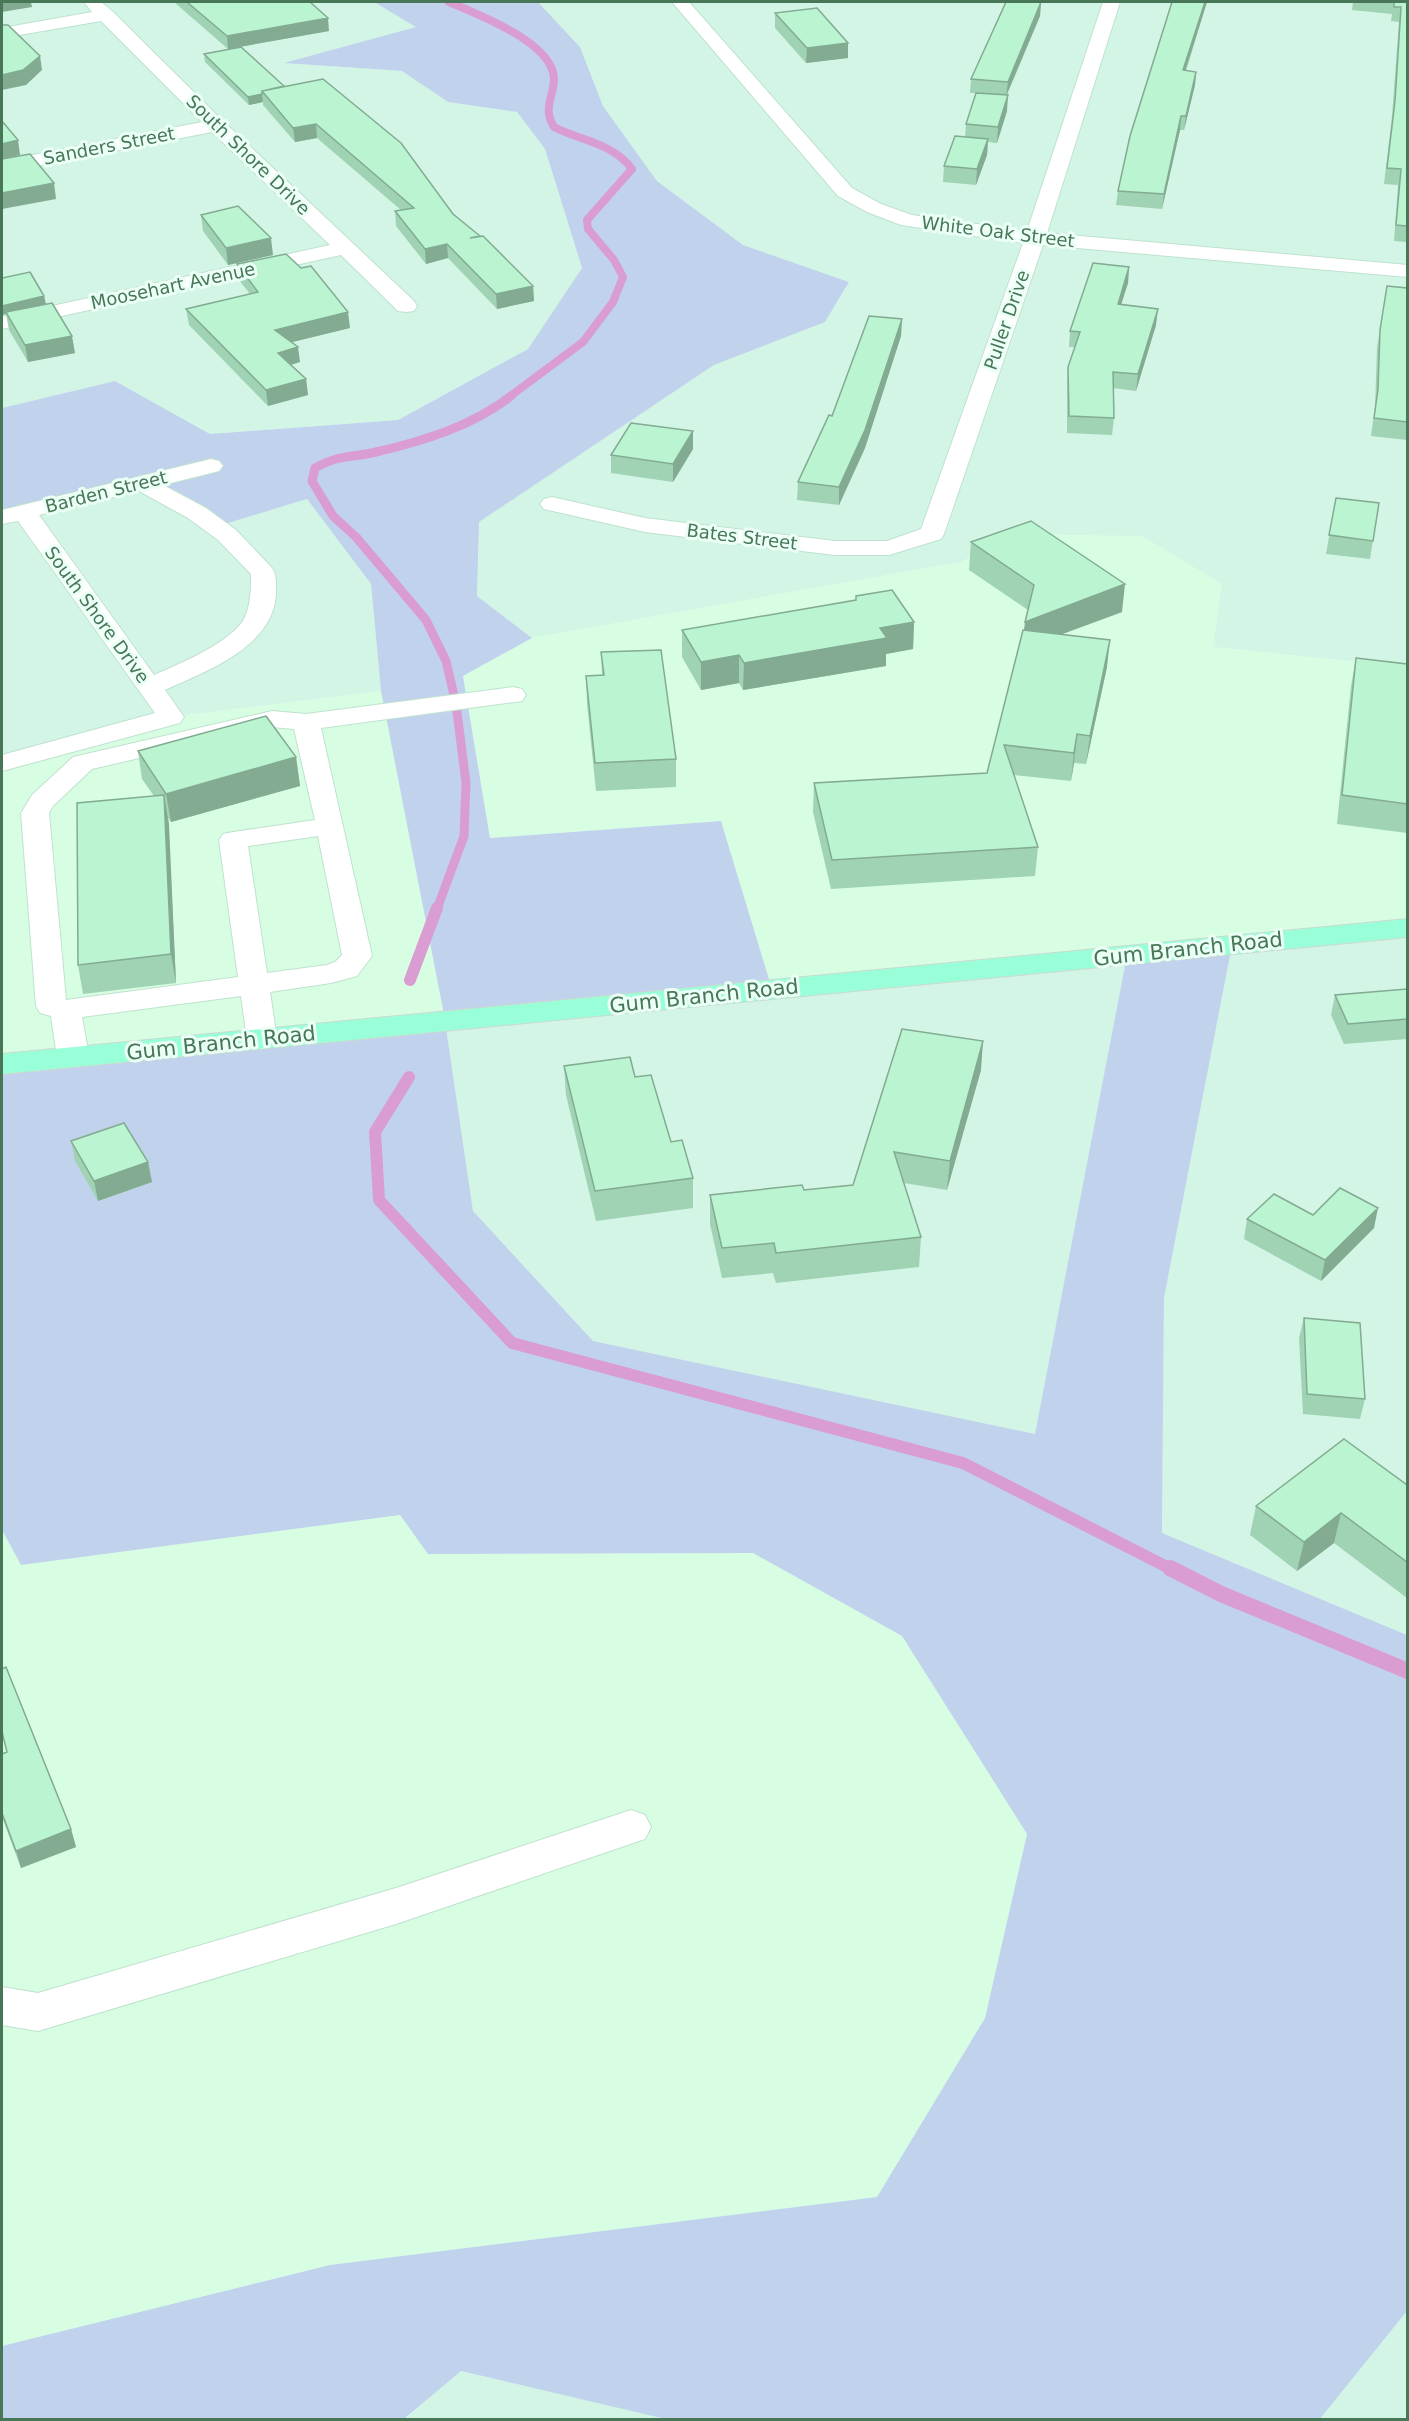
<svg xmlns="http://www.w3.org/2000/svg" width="1409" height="2421" font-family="'DejaVu Sans',sans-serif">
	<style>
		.residential { fill: #d2f5e5 }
		.commercial { fill: #d7fee2 }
		.green { fill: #c1d3ec }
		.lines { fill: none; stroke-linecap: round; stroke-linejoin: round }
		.stream-far3 { stroke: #da9dd1; stroke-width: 8 }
		.stream-far2 { stroke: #da9dd1; stroke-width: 9 }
		.stream-far1 { stroke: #da9dd1; stroke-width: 12 }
		.stream { stroke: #da9dd1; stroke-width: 16 }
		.minor-casing { stroke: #bfe2cf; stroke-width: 2 }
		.major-casing { stroke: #ccd9d0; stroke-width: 2 }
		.minor { fill: #fff; fill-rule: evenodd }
		.major { fill: #99ffd8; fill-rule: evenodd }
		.wall { fill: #a0d2b4 }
		.shaded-wall { fill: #82ab92 }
		.building { fill: #baf4d1; stroke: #82ab92; stroke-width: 1.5 }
		.labels { text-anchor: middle; stroke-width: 6; stroke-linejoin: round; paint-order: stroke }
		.far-street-label { font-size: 18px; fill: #487758; stroke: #ebfff7 }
		.street-label { font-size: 21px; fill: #487758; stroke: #ebfff7 }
	</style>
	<rect width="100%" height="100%" fill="#e4fdf3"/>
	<path class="residential" d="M2 2H374L417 27 287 63 402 71 448 102 517 112 545 149 582 268 528 349 398 420 210 434 115 381 2 408Z
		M538 2H1407V667L1213 647 1017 534 961 562 532 638 477 596 479 522 714 365 825 322 849 282 743 245 657 181 603 106 580 47Z
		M142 483 215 527 307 499 371 584 381 691 171 717 2 763V518Z
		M1407 928V1635L1162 1533 1164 1298 1232 945Z
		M1127 955 1035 1435 593 1341 473 1211 445 1021Z
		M1407 2311V2419H1319Z
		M460 2371 670 2419 404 2420Z"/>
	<path class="commercial" d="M1017 534 1142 536 1222 584 1213 647 1407 667V928L772 989 721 821 490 838 463 676 532 638 961 562Z
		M381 691 445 1021 2 1064V763L171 717Z
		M400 1515 428 1554 753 1553 902 1636 1027 1834 985 2018 877 2197 330 2265 2 2346V1530L21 1565Z"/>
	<path class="green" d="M374 2H538L580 47 603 106 657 181 743 245 849 282 825 322 714 365 479 522 477 596 532 638 463 676 490 838 721 821 772 989 445 1021 473 1211 593 1341 1035 1434 1127 955 1232 945 1164 1298 1162 1533 1407 1635V2311L1319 2420H670L461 2371 404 2419H2V2346L330 2265 877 2197 985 2018 1027 1834 902 1636 753 1553 428 1554 400 1515 21 1565 2 1530V1064L445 1020 381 691 371 584 307 499 215 527 154 480 2 518V408L115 381 210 434 398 420 528 349 582 268 545 149 517 112 448 102 402 71 284 63 416 27Z"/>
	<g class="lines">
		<path class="stream-far3" d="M449 2C477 14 552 42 554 78 554 98 542 107 554 127 581 141 613 143 632 169L587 220 588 229 614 260 623 277 613 302 583 342 509 397"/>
		<path class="stream-far2" d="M437 909 464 836 466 783 456 704 446 661 426 620 356 537 333 516 312 481 315 468C340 454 351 458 376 452 424 441 472 426 511 396"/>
		<path class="stream-far1" d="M410 980 437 908
			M409 1077 375 1132 379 1200 512 1343 963 1463 1173 1570"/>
		<path class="stream" d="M1170 1568 1221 1594 1408 1671"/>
		<g class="minor-casing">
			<path id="minor" d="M84 2H101L112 11 223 121 414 301 417 306 414 311 406 312 398 311 341 255 2 329V317L330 245 212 132 2 173V161L202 122 101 21 2 38V28L92 12Z
				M672 2H689L852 188 881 204 912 215 1027 231 1103 2H1120L1047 233 1408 265V277L1043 245 944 534 941 539 889 555H835L645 532 544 509 540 504 544 499 552 497 645 518 835 541H887L921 529 1023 243 901 225 867 212 838 196Z
				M211 459 219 461 223 466 219 471 163 485 206 508 236 530 272 568C277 575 276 585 276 595 272 648 206 671 165 690L184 717 180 723 2 771V755L155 713 18 521 2 524V510ZM139 491 188 518 218 540 251 574C251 589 251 603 245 617 233 642 179 664 154 675L39 515Z
				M513 687 522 689 526 695 522 701 321 728 372 956 357 976 331 983 270 992 277 1039 273 1046 262 1049 251 1046 247 1039 241 996 82 1017 89 1057 84 1064 73 1067 62 1064 57 1057 51 1016 40 1013 36 1006 21 813 32 795 73 757 272 711 306 714ZM272 727 294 729 315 820 233 832 223 834 219 840 238 977 66 1000 49 813 53 806 92 769ZM318 836 342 955 335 962 327 965 267 973 248 846Z
				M631 1810 645 1815 651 1827 645 1839 396 1924 38 2031 2 2025V1987L38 1993 396 1888Z"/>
		</g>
		<g class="major-casing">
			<path id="major" d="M1408 919V937L2 1074V1054Z"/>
		</g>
		<use href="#minor" class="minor"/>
		<use href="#major" class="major"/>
	</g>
	<path class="wall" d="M174 2H310L329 31 228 49Z
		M1006 2H1039H1038H1041L1040 16 1007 95V111L997 143 988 142 987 155 976 185 943 182 944 166 965 137 966 124 976 93H970L971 79Z
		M1172 2H1207L1186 71 1196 72 1195 85 1184 130H1180L1162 209 1116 205 1118 191Z
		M1353 2H1407V242L1394 241 1398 185 1384 184 1392 116 1399 22 1391 21 1392 14 1352 10Z
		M775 13 848 58 806 63 775 28Z
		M204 54 284 86 453 214 533 286 534 301 497 309 448 258 426 264 396 226 395 211 401 210 317 138 295 142 263 105V102L249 105 205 62Z
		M201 215 273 255 228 265 203 231Z
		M237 264 350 328 292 342 300 362 291 365 306 379 308 395 268 406 189 325 186 309 250 294 239 280Z
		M1129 267 1128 283 1121 305 1156 325 1136 391 1113 388 1114 418 1112 435 1067 433V383L1068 367 1075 347H1069L1070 331Z
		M1387 286 1407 288V440L1371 436 1375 407 1377 348Z
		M44 296 46 304 75 353 28 362 9 330 6 314 2 315Z
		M902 319 901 336 865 448 839 505 797 500 798 482 832 416Z
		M693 449 673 482 611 473V455Z
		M1336 498 1379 503 1370 559 1326 554Z
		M971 542 1122 612 1062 634 1107 667 1086 764 1074 763 1071 781 1014 775 1038 847 1035 876 831 889 813 812 814 783 987 773 1024 630 1028 610 969 570Z
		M914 622 913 649 886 654V666L743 690 739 683 701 690 682 657V630Z
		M601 652 676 759V787L596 791 587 704 586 676 602 675Z
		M1356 658 1407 664V833L1337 824 1351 686Z
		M138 751 296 757 300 786 171 822 168 818 176 983 83 994 78 965 154 796 142 779Z
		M1407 989V1039L1344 1044 1331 1015 1335 995Z
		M564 1066 635 1077 671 1142 693 1178V1208L596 1221 566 1095Z
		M981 1070 947 1190 904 1183 921 1237 919 1267 776 1283 773 1273 722 1278 710 1224V1195L804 1190 853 1185Z
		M71 1141 148 1162 152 1182 98 1201 75 1161Z
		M1313 1215 1374 1228 1321 1281 1244 1239 1247 1219Z
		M1304 1318 1365 1399 1360 1419 1303 1414 1299 1338Z
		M1407 1485V1598L1334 1543 1297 1571 1250 1535 1256 1506Z
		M2 1754 71 1829 76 1847 21 1868 2 1817Z"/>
	<path class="shaded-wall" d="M2 2H31L32 7 2 12Z
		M1041 2 1040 16 1006 96 1008 82Z
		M1205 2H1207L1181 84 1183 70Z
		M328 18 329 31 228 49 227 36Z
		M848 43V58L806 63 807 48Z
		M40 56 42 70 26 85 2 90V75Z
		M1196 72 1195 85 1184 130 1186 116Z
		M262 94 263 102 249 105 248 97Z
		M1008 95 1007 111 997 143 998 127Z
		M1181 116 1180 130 1162 209 1164 194Z
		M316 124 317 138 295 142 293 128Z
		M988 139 987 155 976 185 977 169Z
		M18 140 20 155 2 159V144Z
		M54 183 56 199 2 209V193Z
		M271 238 273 255 228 265 226 248Z
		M447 244 448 258 426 264 425 249Z
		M1129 267 1128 283 1116 320 1118 304Z
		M533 286 534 301 497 309 496 294Z
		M44 296 46 305 2 315V306Z
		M1158 309 1156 325 1136 391 1138 374Z
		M348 312 350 328 276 346 275 330Z
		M902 319 901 336 865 448 839 505V487Z
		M72 336 75 353 28 362 25 345Z
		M298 347 300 362 280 368 278 353Z
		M306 379 308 395 268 406 266 390Z
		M693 431V449L673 482V464Z
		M1125 584 1122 612 1022 649 1025 622Z
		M914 622 913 649 886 654V666L743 690 744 663 880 628Z
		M1110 640 1107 667 1086 764 1090 736Z
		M739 655V683L701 690V662Z
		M1077 734 1074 763 1071 781 1074 753Z
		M296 757 300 786 171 822 166 794Z
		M164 795 169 824 176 983 171 954Z
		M983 1041 981 1070 947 1190 950 1161Z
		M148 1162 152 1182 98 1201 94 1181Z
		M1378 1208 1374 1228 1321 1281 1325 1260Z
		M1341 1513 1334 1543 1297 1571 1304 1542Z
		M71 1829 76 1847 21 1868 16 1851Z"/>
	<path class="building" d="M187 2H310L328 18 227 36Z
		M1006 2H1041L1008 82 971 79Z
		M1172 2H1205L1183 70 1196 72 1186 116H1181L1164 194 1118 191 1130 136Z
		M1394 2H1407V226L1396 225 1401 169 1387 168 1395 101 1401 7H1394Z
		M817 8 848 43 807 48 775 13Z
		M2 25H8L40 56 23 70 2 75Z
		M241 47 284 86 262 91V94L248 97 204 54Z
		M323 79 401 143 453 214 480 236 470 238 483 236 533 286 496 294 447 244 425 249 395 211 414 208 316 124 293 128 262 91Z
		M976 93 1008 95 998 127 966 124Z
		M2 121 18 140 2 144Z
		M955 136 988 139 977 169 944 166Z
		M30 154 54 183 2 193V159Z
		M238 206 271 238 226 248 201 215Z
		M286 254 301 268 311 266 348 312 275 330 298 347 278 353 306 379 266 390 186 309 258 292 237 264Z
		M1093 263 1129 267 1118 304 1158 309 1138 374 1113 372 1114 418 1069 416 1068 367 1080 332 1070 331Z
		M30 272 44 296 2 306V278Z
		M1387 286 1407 288V422L1374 418 1378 389 1380 330Z
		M52 303 72 336 25 345 6 312Z
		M869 316 902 319 865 430 839 487 798 482 829 415 832 416Z
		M631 423 693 431 673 464 611 455Z
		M1336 498 1379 503 1373 541 1329 535Z
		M1031 521 1125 584 1025 622 1034 585 971 542Z
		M892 590 914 622 880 628 887 638 744 663 739 655 701 662 682 630 856 600V596Z
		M1023 630 1110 640 1090 736 1077 734 1074 753 1004 745 1038 847 832 860 814 783 987 773Z
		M661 650 676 759 595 763 586 676 604 675 601 652Z
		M1356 658 1407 664V804L1342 795Z
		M266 716 296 757 166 794 138 751Z
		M164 795 171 954 78 965 77 803Z
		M1407 989V1019L1348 1024 1335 995Z
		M902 1029 983 1041 950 1161 894 1152 921 1237 776 1253 774 1243 722 1248 710 1195 802 1185 804 1190 853 1185Z
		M630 1057 635 1077 651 1075 671 1142 682 1140 693 1178 595 1191 564 1066Z
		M124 1123 148 1162 94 1181 71 1141Z
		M1340 1188 1378 1208 1325 1260 1247 1219 1274 1194 1313 1215Z
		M1304 1318 1360 1323 1365 1399 1307 1394Z
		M1344 1439 1407 1485V1562L1341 1513 1304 1542 1256 1506Z
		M6 1667 71 1829 16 1851 2 1813V1754L7 1752 2 1732V1669Z"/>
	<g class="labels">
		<g class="far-street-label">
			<text transform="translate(109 146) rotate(-11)" y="6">Sanders Street</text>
			<text transform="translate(248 155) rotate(44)" y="6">South Shore Drive</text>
			<text transform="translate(998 232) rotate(7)" y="6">White Oak Street</text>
			<text transform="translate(173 286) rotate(-12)" y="6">Moosehart Avenue</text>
			<text transform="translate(1007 320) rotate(-71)" y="6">Puller Drive</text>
			<text transform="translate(106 492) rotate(-14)" y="6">Barden Street</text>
			<text transform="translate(742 537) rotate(7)" y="6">Bates Street</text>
			<text transform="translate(97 615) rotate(54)" y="6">South Shore Drive</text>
		</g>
		<g class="street-label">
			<text transform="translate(1188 949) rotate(-6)" y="7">Gum Branch Road</text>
			<text transform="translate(704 996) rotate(-6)" y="7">Gum Branch Road</text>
			<text transform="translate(221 1043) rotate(-6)" y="7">Gum Branch Road</text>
		</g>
	</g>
	<rect width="1409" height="2421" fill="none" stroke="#487758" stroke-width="6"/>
</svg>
